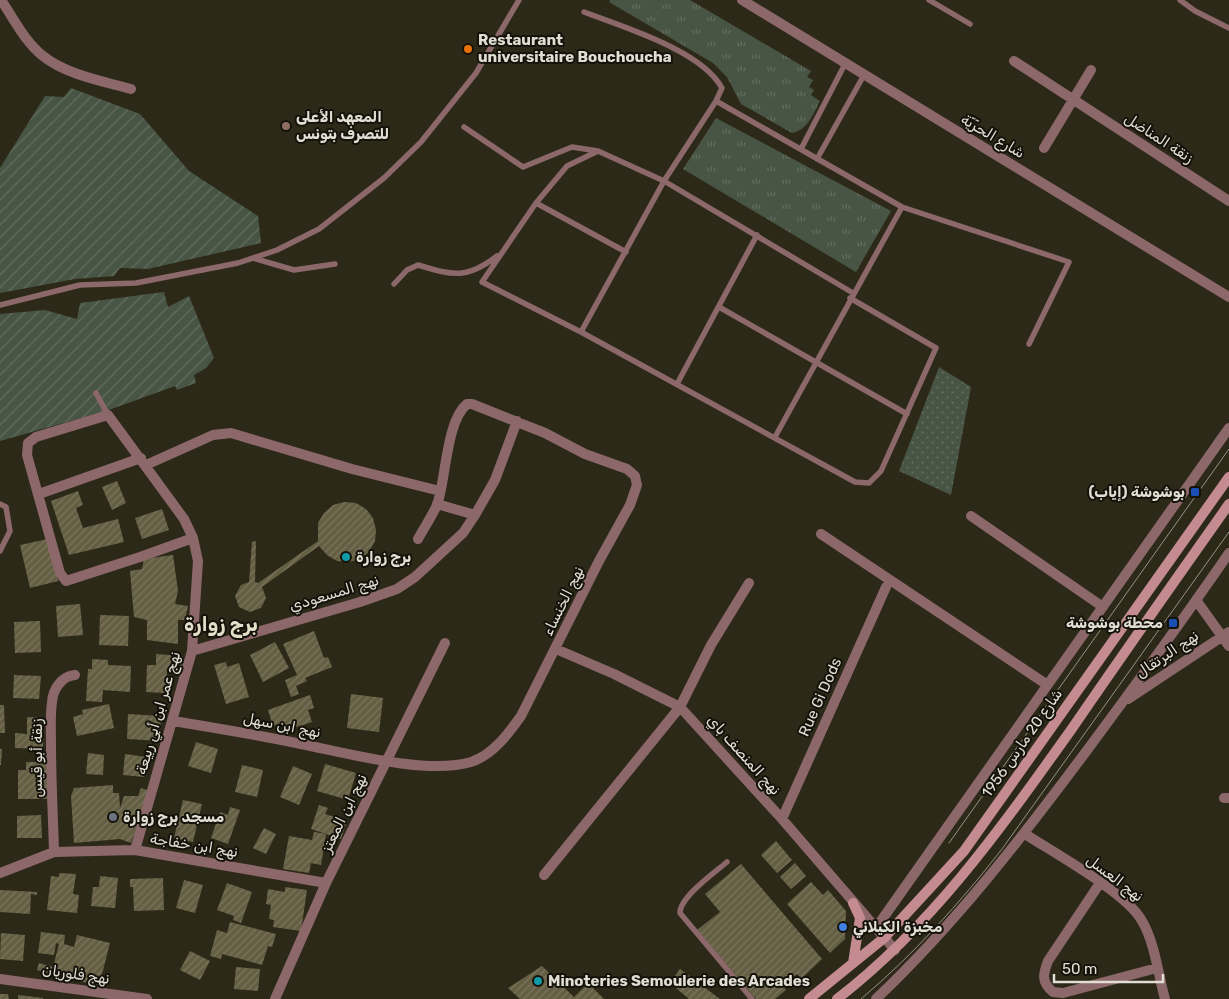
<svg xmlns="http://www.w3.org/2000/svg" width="1229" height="999" font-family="Rubik,Vazirmatn,sans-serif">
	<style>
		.grass { fill: url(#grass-tufts) }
		.park { fill: url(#park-dots) }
		.garden { fill: url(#garden-furrows) }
		.building { fill: url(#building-hatch) }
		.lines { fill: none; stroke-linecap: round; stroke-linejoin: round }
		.service { stroke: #8c686b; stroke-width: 5.5 }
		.minor { stroke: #8c686b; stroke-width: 10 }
		.tertiary { stroke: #8c686b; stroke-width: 10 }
		.secondary { stroke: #c48c91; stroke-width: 10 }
		.tram { stroke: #959284; stroke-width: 1 }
		.food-dot { fill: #e8710a; stroke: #14120a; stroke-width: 2 }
		.education-dot { fill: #8d6e63; stroke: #14120a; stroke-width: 2 }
		.transit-dot { fill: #1a4fb4; stroke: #14120a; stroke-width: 2 }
		.culture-dot { fill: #0f9aa8; stroke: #14120a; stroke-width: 2 }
		.worship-dot { fill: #6b7280; stroke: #14120a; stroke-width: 2 }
		.shop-dot { fill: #3f7fe0; stroke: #14120a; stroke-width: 2 }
		.labels { text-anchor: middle; stroke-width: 4; stroke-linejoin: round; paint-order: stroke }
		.poi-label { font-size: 15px; font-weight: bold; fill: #e1dfd4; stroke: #14120a; text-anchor: start }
		.street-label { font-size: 15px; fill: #e1dfd4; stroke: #14120a }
		.district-label { font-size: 20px; font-weight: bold; fill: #e4dfc9; stroke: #14120a }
	</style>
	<defs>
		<pattern id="grass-tufts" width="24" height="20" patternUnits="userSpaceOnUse" patternTransform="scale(1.25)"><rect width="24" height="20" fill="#485544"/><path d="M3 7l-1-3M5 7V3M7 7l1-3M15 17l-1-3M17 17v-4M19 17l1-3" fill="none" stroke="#626d5e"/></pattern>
		<pattern id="park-dots" width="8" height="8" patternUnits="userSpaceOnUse" patternTransform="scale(1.25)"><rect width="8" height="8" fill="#485544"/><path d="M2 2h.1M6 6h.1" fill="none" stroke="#626d5e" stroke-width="1.8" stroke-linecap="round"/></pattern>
		<pattern id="garden-furrows" width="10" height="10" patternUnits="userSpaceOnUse" patternTransform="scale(1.25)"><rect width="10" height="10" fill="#485544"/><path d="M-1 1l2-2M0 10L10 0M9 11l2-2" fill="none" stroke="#626d5e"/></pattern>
		<pattern id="building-hatch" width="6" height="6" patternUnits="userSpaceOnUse" patternTransform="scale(1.25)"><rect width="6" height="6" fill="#645e43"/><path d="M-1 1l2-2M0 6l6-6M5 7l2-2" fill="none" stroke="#7a755d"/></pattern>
	</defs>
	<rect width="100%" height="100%" fill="#2d2918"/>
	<path class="grass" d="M610 0H690L811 71 807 77 813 80 809 87 814 90 811 95 820 101C813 114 808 130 792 133L741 104 727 77 713 63 609 2Z
		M716 118 891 211 856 272 683 169Z"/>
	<path class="park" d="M939 367 971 387 951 495 899 471Z"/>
	<path class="garden" d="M71 88 140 114 189 171 258 216 261 243 148 269 120 268 114 276 75 279 0 293V168L45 96 64 97Z
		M164 292 168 307 189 296 214 358 206 368 194 375 196 383 177 390 175 386 106 411 0 441V314L45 310 77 319 80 303Z"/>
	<path class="building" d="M117 481 126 503 112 510 102 487Z
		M78 491 83 505 76 508 83 528 118 519 124 542 69 555 51 501Z
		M344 502 356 503 366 509 373 518 376 530 375 541 369 552 360 559 349 562 337 561 327 555 319 546 262 587 266 598 261 608 250 612 239 607 235 596 241 585 249 582 252 542 256 541 255 582 258 583 318 541V523L324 513 333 505Z
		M162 509 169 530 142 539 135 518Z
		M48 539 58 581 30 588 20 545Z
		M173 555 178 591 175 604 188 606 185 620H178V644L147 640V620L134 617 130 571 142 569 144 559Z
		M80 604 83 635 58 637 56 606Z
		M100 615 129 616 128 646 99 645Z
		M40 621 41 652 15 653 14 622Z
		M314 631 324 658 328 657 332 667 305 678 307 681 296 686 299 694 291 697 285 680 297 675 283 644Z
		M275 642 289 668 263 682 250 655Z
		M156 654 183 656 182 671 167 670 165 693 146 692 147 665H156Z
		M92 659 108 660V665L131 666 130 692 103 690 102 702 86 701 88 669H92Z
		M226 662 227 667 239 663 249 697 226 704 214 665Z
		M14 675 41 676 39 699 13 698Z
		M351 694 383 698 379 732 347 728Z
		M310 695 314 708 308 710 312 722 285 731 282 723 273 726 268 710Z
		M109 704 114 728 77 736 73 717 83 714 82 710Z
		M0 705H4L5 733H0Z
		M128 714 161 716 160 741 127 739Z
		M27 717 44 718 43 749 15 748V733L27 734Z
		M196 742 218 749 211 773 188 766Z
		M0 749H2L1 765H0Z
		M88 753 104 755 103 775 86 774Z
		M125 754 146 757 144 777 123 775Z
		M26 762H47V799H18V770H26Z
		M325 764 356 773 348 800 317 791Z
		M242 765 263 770 257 797 235 792Z
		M293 766 312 774 299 805 280 797Z
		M113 785V793H119L120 808 124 796H138L141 788 150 791 131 843 120 839 74 843 71 796 74 788Z
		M183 800 202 804 193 842 174 838Z
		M319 805 328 808 325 814 347 821 341 839 311 829Z
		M230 807 240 810 228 844 211 838 220 812 228 815Z
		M41 815 42 838H17V816Z
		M264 828 276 834 266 854 253 848Z
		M314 832 326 834 321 865 311 863 309 873 283 869 289 836 312 840Z
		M776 841 792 860 777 873 761 855Z
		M795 863 806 876 791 889 780 877Z
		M741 864 822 959 801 979 797 974 783 985 786 990 775 999H756L697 930 720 912 705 894Z
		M59 873 76 874 73 894 79 895 77 913 47 910 51 876 59 877Z
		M100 876 118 878 115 908 91 906 93 887H99Z
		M163 878 164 910 134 911 133 887H130V879Z
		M184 880 203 885 195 913 176 908Z
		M811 882 823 895 828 890 846 911 845 939 830 953 787 904Z
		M227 883 252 892 241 923 233 920 234 916 217 910Z
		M285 887 307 890 301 931 273 927 274 920 269 919 271 905 266 904 268 889 285 892Z
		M0 890 37 892V895L31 894 30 914 0 912Z
		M230 922 276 934 272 947 268 946 262 965 222 954 221 959 210 956 217 930 227 933Z
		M41 932 65 935 64 944 74 947 77 935 110 943 99 986 37 970 39 963 53 967 59 944 56 943 54 955 38 953Z
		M1 933 25 935 23 961 0 959Z
		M190 951 210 961 200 980 180 970Z
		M542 966 574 997 588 983 604 999H520L508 988Z
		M236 967 260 969 258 991 234 989Z
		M680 969 720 999H689L670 983Z
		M0 994H8L9 999H0Z
		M18 995 43 998V999H18Z"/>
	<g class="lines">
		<path class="service" d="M929 0 970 24
			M1180 0 1195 11 1229 28
			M584 12C623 27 701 50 722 88L716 101 902 207 1069 262 1029 344
			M464 127 523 167 572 147 598 151 664 181 853 293
			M801 149 845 64
			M598 151 567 166 536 203 482 282 581 332 855 482 869 483 881 471 936 348 850 298
			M817 159 864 75
			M536 203 626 252
			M253 258 294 270 335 264
			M394 284 407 270 418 265C454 276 467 279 497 256
			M0 305 80 285 136 283 238 263 277 250 319 229 384 178 421 142 476 73 519 0
			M719 307 907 414
			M581 332 664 181 716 101
			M677 384 757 235
			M96 393 108 415
			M775 437 902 207
			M0 504 6 507 10 531 0 551
			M727 862C714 873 680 897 680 913L752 999"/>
		<path class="minor" d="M1 0C14 19 25 42 43 56 67 75 102 81 131 89
			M1014 61 1229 201
			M1044 148 1091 70
			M146 465 213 435 231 433 352 469 440 491
			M39 494 141 458
			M437 504 475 515
			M971 516 1103 607
			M821 534 1046 684
			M1196 600 1229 646
			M556 649 614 674 680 707 782 819 895 950
			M192 651 360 602 397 589 415 577 463 533 475 515 495 480 517 421
			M1128 699 1229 632
			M173 721C216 728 258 735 301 744 346 753 427 775 471 762 493 755 508 734 521 716L599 561 630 505 637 485 635 476 627 469 585 454 545 433 472 404H467C446 421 446 480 437 505 432 516 424 528 418 539
			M1224 798H1229
			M782 819 886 587
			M1025 834C1054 853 1127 893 1142 921 1155 943 1158 974 1165 999
			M135 850 192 651 198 561 193 538 184 519 108 415 36 437 28 443 27 455 60 573 66 581 140 557 193 538
			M54 852C53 816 51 780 51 744 51 730 50 716 52 702 53 690 61 676 75 675
			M0 873 54 852 135 850 326 883
			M544 875 680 707 711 645 749 583
			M1100 883 1048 961C1043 974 1041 982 1053 992L1063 993 1157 968
			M876 928 1229 428
			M0 979 147 999
			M275 999 326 883 445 643
			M876 999C955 924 1020 840 1085 753 1134 687 1182 621 1229 553"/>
		<path class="tertiary" d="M742 0 1229 297"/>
		<path class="secondary" d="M853 903 860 918 853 963
			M809 999 884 938 964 851 1229 477
			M837 999C933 925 1001 828 1071 730 1123 654 1176 579 1229 504"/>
		<path class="tram" d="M949 843 1229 449
			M861 999C913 955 960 903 1002 849L1229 532"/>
	</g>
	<circle class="food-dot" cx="468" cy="49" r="5"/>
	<circle class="education-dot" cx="286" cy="126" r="5"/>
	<g class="transit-dot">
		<rect x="1190" y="487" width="10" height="10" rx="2.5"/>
		<rect x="1168" y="618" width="10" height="10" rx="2.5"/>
	</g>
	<g class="culture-dot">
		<circle cx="346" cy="557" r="5"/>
		<circle cx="538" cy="981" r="5"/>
	</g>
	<circle class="worship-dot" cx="113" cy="817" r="5"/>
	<circle class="shop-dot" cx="843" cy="927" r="5"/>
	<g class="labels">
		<g class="poi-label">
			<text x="478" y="45">Restaurant<tspan x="478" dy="17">universitaire Bouchoucha</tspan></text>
			<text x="296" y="122">المعهد الأعلى<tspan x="296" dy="17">للتصرف بتونس</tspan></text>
			<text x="1185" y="497" text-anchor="end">بوشوشة (إياب)</text>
			<text x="356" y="562">برج زوارة</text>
			<text x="1163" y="628" text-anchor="end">محطة بوشوشة</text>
			<text x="123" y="822">مسجد برج زوارة</text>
			<text x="853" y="932">مخبزة الكيلاني</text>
			<text x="548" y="986">Minoteries Semoulerie des Arcades</text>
		</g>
		<g class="street-label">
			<text transform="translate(993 136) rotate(31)" y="5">شارع الحرّيّة</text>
			<text transform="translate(1159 138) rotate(33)" y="5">زنقة المناضل</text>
			<text transform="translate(334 593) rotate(-17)" y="5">نهج المسعودي</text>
			<text transform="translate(563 601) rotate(-64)" y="5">نهج الخنساء</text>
			<text transform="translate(1167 654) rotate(-34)" y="5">نهج البرتقال</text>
			<text transform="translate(820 697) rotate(-66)" y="5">Rue Gi Dods</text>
			<text transform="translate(158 713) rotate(-74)" y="5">نهج عمر ابن أبي ربيعة</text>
			<text transform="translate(282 725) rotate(11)" y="5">نهج ابن سهل</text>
			<text transform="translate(1022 743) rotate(-55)" y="5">شارع 20 مارس 1956</text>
			<text transform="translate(744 755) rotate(48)" y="5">نهج المنصف باي</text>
			<text transform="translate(37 758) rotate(-90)" y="5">زنقة أبو قيس</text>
			<text transform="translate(344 813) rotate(-64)" y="5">نهج ابن المعتز</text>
			<text transform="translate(194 845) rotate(9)" y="5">نهج ابن خفاجة</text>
			<text transform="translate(1115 878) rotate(37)" y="5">نهج العسل</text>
			<text transform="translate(76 974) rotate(8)" y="5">نهج فلوريان</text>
		</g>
		<g class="district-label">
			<text x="221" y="631">برج زوارة</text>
		</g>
	</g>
	<path d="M1054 974v8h109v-8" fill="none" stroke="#e1dfd4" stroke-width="2.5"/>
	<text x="1062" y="974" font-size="15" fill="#e1dfd4" stroke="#14120a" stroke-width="4" paint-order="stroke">50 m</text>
</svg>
